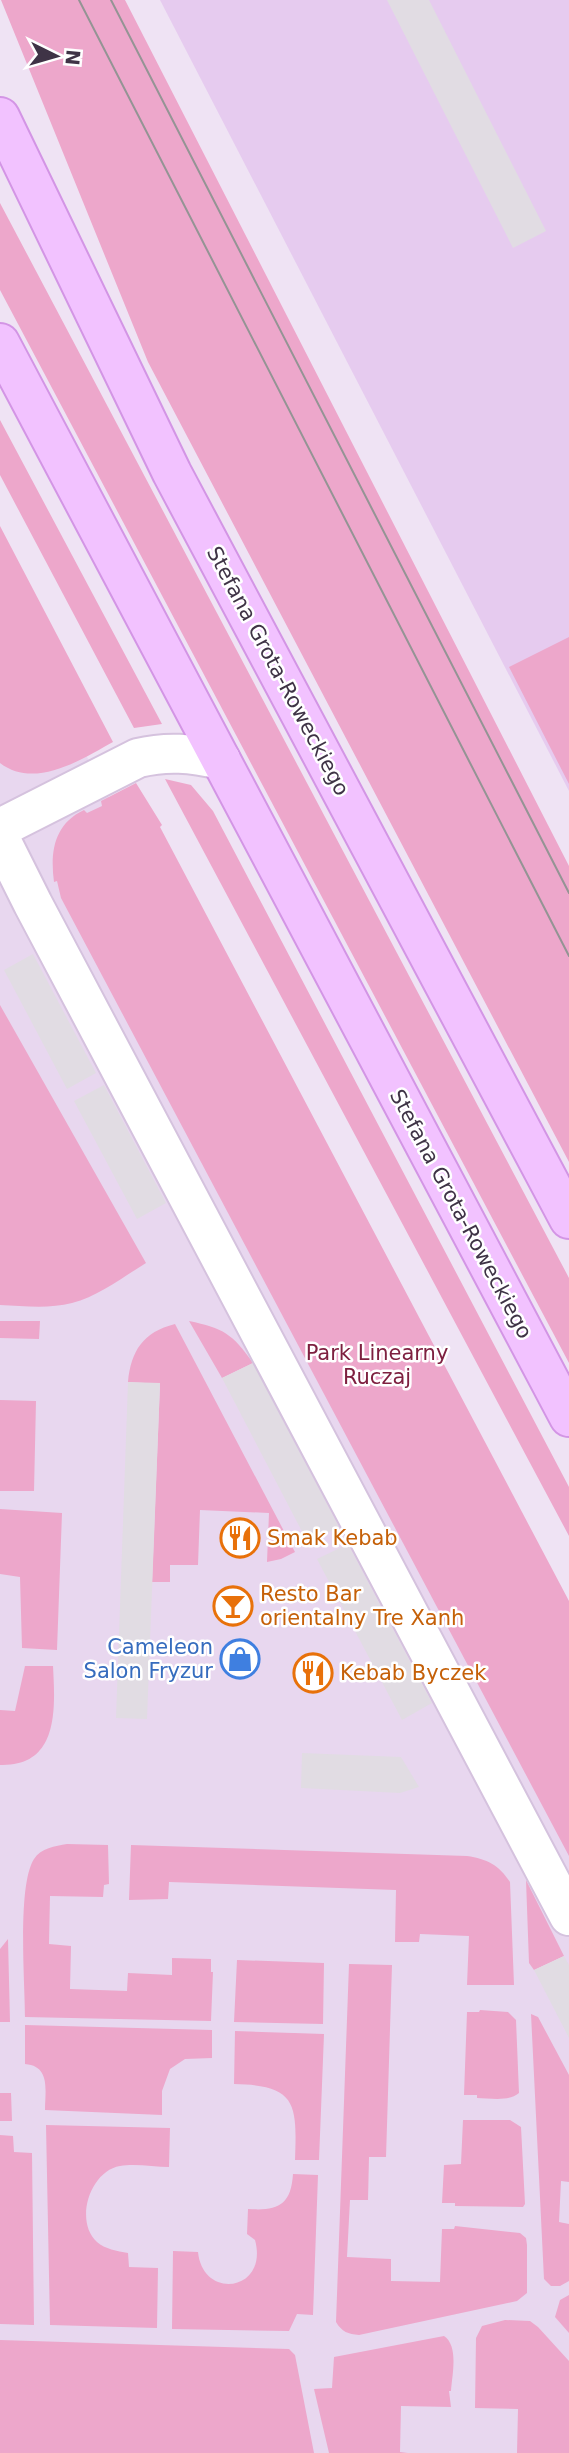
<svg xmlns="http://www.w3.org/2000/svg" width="569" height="2453" font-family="'DejaVu Sans',sans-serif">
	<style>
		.residential { fill: #e8d7ef }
		.education { fill: #e6cbef }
		.green { fill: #eda7cb }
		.parking { fill: #e1dce3 }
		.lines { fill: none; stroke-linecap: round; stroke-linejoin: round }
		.street-casing { stroke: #d5c2de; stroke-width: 42 }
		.secondary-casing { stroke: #d395e5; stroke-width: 42 }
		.street { stroke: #fff; stroke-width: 38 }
		.secondary { stroke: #f2c2ff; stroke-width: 38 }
		.tram { stroke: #949494; stroke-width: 2 }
		.labels { text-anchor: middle; stroke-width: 5; stroke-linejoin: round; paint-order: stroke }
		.street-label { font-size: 21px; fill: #3f3346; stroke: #fff }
		.park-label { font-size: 21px; fill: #7e2040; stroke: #fff }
		.food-label { font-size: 21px; fill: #c56008; stroke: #fff; text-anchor: start }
		.shop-label { font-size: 21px; fill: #366cbe; stroke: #fff; text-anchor: end }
	</style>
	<rect width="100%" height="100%" fill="#efe3f4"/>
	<path class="residential" d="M0 593 356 1264 569 1674V2453H0Z"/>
	<path class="education" d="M160 0H569V791Z"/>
	<path class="green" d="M1 0H125L569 866V1162L148 362Z
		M0 203 569 1278V1363L0 290Z
		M0 420 162 724 134 728 0 475Z
		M0 526 113 742C82 759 35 790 0 763Z
		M569 637V784L509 667Z
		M165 779 191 785 213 811 569 1487V1536Z
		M136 783 162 825 160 827 569 1601V1856L61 898 57 881 54 882C50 852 54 824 84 810L87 813 102 806 101 801Z
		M0 1005 146 1263C123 1277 99 1296 72 1303 49 1309 24 1306 0 1305Z
		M0 1321H40L39 1339 0 1338Z
		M189 1321C223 1328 233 1334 253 1363L222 1378Z
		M175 1324 295 1552 281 1559 267 1562 269 1513 200 1510 198 1565H170V1582H152L160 1384 128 1382C131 1351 143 1332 175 1324Z
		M0 1400 36 1401 34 1491H0Z
		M0 1509 62 1513 57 1650 22 1648 20 1577 0 1574Z
		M25 1666H53C55 1707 60 1767 0 1765V1710L15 1711Z
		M67 1844 108 1845 109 1884 104 1885 103 1897 50 1896 49 1944 71 1946 70 1989 127 1991 128 1973 172 1975V1958L211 1959V1972H213L211 2021 25 2017C25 1982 17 1886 34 1859 41 1848 55 1846 67 1844Z
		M131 1845 467 1856C487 1859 499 1865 510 1882L514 1985H467L469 1936 420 1934 419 1942H395L396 1890 169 1882 168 1899 129 1900Z
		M526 1880 564 1956 534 1970 529 1963Z
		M8 1939 10 2022H0V1949Z
		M237 1960 324 1963 323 2024 234 2022Z
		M349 1964 392 1965 386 2157H369L368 2200H350L347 2257 391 2259V2281L440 2282 442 2229H454L455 2226 520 2233 526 2238 527 2245V2293L517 2301 359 2335C348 2334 342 2332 336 2322Z
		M480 2010 508 2012 516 2020 519 2093C508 2102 490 2098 477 2098V2095H464L467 2012H479Z
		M531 2014 538 2017 569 2075V2182L561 2181 559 2222 569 2224V2281L560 2286H551L544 2279Z
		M25 2025 212 2030V2058L185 2059 170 2069 162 2091V2115L45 2110C45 2091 51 2066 25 2064Z
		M235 2031 324 2034 319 2160H295C297 2104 297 2085 234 2084Z
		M0 2093H11L12 2121H0Z
		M463 2120H510L521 2127 525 2204 523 2207 455 2206V2203H442L444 2165 461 2164Z
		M46 2125 170 2128 169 2167C154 2167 135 2163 120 2166 90 2171 74 2221 97 2242 105 2249 117 2251 128 2253L129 2267 158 2268 157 2328 50 2325Z
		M0 2135 13 2136 14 2152 32 2153 34 2325 0 2324Z
		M293 2174 318 2175 313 2315 297 2314 289 2331 172 2329 173 2251 198 2252C203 2301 269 2291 255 2240L247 2234 248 2209C277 2211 291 2206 293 2174Z
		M569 2295V2333L555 2317 560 2300Z
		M505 2320 530 2321 538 2327 569 2361V2453H517L518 2409 475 2408 476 2338 482 2326Z
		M444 2336C459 2346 452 2375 451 2391H449L451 2407 401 2406 400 2452 408 2453H329L314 2389 332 2388 334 2357Z
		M0 2340 289 2349 295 2355 314 2453H0Z"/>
	<path class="parking" d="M387 0H429L546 231 513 248Z
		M33 954 96 1073 67 1089 4 970Z
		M104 1085 166 1203 137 1219 74 1101Z
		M253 1363 339 1527 308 1543 222 1378Z
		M128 1382 160 1383 147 1719 116 1718Z
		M348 1544 432 1703 402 1720 317 1559Z
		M302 1753 401 1757 419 1787 400 1793 301 1788Z
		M564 1956 569 1965V2038L534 1970Z"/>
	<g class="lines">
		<g class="street-casing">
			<path id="street" d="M0 828 138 758C167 751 191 753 221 760
				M0 838 33 904 569 1916"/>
		</g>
		<g class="secondary-casing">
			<path id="secondary" d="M0 117 172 473 569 1219
				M0 343 569 1417"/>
		</g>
		<use href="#street" class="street"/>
		<use href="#secondary" class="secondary"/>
		<path class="tram" d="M79 0 569 956
			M111 0 569 893"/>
	</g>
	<defs>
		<g id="restaurant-ring" transform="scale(2.0125)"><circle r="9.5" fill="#fff" stroke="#e8710a" stroke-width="1.5"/><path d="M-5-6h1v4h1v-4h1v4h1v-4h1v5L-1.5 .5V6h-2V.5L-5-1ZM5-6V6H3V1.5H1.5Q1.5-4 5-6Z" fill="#e8710a"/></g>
		<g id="bar-ring" transform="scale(2.0125)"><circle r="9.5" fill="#fff" stroke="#e8710a" stroke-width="1.5"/><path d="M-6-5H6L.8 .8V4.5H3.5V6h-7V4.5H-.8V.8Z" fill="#e8710a"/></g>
		<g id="shop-ring" transform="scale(2.0125)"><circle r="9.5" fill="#fff" stroke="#3f7fe0" stroke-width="1.5"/><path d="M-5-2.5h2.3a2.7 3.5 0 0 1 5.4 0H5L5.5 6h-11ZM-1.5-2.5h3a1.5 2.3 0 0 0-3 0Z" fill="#3f7fe0"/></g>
	</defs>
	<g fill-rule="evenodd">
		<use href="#restaurant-ring" x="240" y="1538"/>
		<use href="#bar-ring" x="233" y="1606"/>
		<use href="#shop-ring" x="240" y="1659"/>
		<use href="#restaurant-ring" x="313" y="1673"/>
	</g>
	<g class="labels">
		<g class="street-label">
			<text transform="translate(278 671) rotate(62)" y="7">Stefana Grota-Roweckiego</text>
			<text transform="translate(461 1214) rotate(62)" y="7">Stefana Grota-Roweckiego</text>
		</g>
		<g class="park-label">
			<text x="377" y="1360">Park Linearny<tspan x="377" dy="24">Ruczaj</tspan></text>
		</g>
		<g class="food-label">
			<text x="267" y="1545">Smak Kebab</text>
			<text x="260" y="1601">Resto Bar<tspan x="260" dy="24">orientalny Tre Xanh</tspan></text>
			<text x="340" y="1680">Kebab Byczek</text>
		</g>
		<g class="shop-label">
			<text x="213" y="1654">Cameleon<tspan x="213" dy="24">Salon Fryzur</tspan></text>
		</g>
	</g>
	<g transform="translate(56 56) rotate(95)" stroke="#ffffff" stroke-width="5" paint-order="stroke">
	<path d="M0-5L12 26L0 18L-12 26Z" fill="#3f3346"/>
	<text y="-10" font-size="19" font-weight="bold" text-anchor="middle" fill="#3f3346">N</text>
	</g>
</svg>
